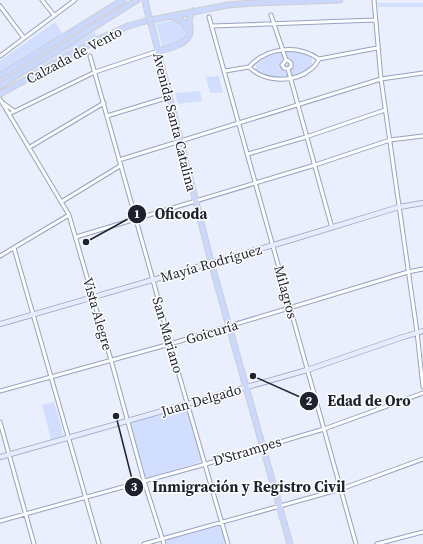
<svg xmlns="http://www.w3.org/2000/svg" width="423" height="544" font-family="'Source Serif 4',serif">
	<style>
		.green { fill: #d2deff }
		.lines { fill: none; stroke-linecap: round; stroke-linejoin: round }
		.street-casing { stroke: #96a2c2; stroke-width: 5 }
		.secondary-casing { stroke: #96a2c2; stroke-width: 6 }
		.primary-casing { stroke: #ceced1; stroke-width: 7 }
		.street { stroke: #fff; stroke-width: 3 }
		.secondary { stroke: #e5ecfe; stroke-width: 4.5 }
		.primary { stroke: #cad8fe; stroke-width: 5 }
		.primary-bridge-casing { stroke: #ceced1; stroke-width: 7; stroke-linecap: butt }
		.primary-bridge { stroke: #cad8fe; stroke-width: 5 }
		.labels { text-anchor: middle; stroke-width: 3; stroke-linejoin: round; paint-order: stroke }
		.street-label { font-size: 14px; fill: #1e222f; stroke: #fff }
		.leader { fill: none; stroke: #1e222f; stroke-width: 1.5 }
		.callout-dot { fill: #1e222f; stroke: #fff; stroke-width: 1.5 }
		.mark-label { font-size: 12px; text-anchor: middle; font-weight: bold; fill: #fff }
		.callout-label { font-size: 15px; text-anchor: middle; font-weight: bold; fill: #1e222f; stroke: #fff; stroke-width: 3; stroke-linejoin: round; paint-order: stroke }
	</style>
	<rect width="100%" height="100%" fill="#eaeffd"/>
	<path class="green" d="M131 1 130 2 0 83V80L127 2Z
		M378 3H423V7H378Z
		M174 20 180 21 187 30 185 37C180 43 170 47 162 46L156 24Z
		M55 22 63 34 0 73V61Z
		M94 31 97 37 41 68 21 76Z
		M292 51 306 55 312 58V65C298 80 272 80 256 69V65C266 55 277 52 292 51Z
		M219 76 223 93H210L206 77Z
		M200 91 202 101 178 104 175 93Z
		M54 402 64 436 51 439 42 405Z
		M187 405 203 461 146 478 129 421Z
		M222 522 228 544H164L163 538Z"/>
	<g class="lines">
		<g class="street-casing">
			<path id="street" d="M42 0 54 15
				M374 0 381 79 417 332 423 387
				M0 6 24 38
				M271 15 286 60 289 61 291 63V67L287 69 284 68 282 65 286 60
				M209 17 356 544
				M212 26 375 20
				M0 56 75 0
				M90 56 153 280 170 344 228 544
				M249 67C267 47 297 44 319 59
				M288 69 332 228
				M225 71 249 67C265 83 295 83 311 69 314 67 317 63 319 59L377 48
				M0 99 69 215 111 360 144 481 164 544
				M3 103 14 111
				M9 114 95 72 158 51
				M107 116 169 97
				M30 147 104 103
				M248 154 306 137 385 110
				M119 160 381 79 423 73
				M61 202 120 166
				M76 237 315 165 390 140 423 136
				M14 248 99 544
				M0 256 69 215
				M0 391 170 344 408 272 423 269
				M0 422 34 544
				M0 521 206 464 324 429 423 393
				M144 544 341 489 423 459
				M377 544 423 532"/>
		</g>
		<g class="secondary-casing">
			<path id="secondary" d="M0 324 294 239 399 207 423 203
				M0 457 307 370 400 338 423 331"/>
		</g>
		<g class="primary-casing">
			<path id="primary" d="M145 0 147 10
				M172 16 182 21 188 29
				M152 27 211 262 290 544
				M158 51C167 49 191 44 190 31 190 23 187 19 193 11
				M0 76 123 0
				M0 86 137 0
				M0 94 99 39 128 26 146 21 228 5 254 3 340 0"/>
		</g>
		<use href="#street" class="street"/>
		<use href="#secondary" class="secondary"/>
		<use href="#primary" class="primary"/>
		<g class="primary-bridge-casing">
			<path id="primary-bridge" d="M147 10 152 27"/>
		</g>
		<use href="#primary-bridge" class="primary-bridge"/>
	</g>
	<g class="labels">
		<g class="street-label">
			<text transform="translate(74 55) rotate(-28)" y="5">Calzada de Vento</text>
			<text transform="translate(175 122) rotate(76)" y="5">Avenida Santa Catalina</text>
			<text transform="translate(211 263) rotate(-16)" y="5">Mayía Rodríguez</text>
			<text transform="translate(286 292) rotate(75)" y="5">Milagros</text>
			<text transform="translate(98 314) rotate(74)" y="5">Vista Alegre</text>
			<text transform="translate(212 332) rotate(-17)" y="5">Goicuría</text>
			<text transform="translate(168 335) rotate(74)" y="5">San Mariano</text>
			<text transform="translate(201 400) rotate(-16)" y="5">Juan Delgado</text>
			<text transform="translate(247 451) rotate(-17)" y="5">D'Strampes</text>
		</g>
	</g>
	<path class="leader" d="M86 242L137 214M253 376L309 401M116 416L134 487"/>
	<g class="callout-dot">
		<circle cx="86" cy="242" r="4"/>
		<circle cx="253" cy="376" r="4"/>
		<circle cx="116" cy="416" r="4"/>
		<circle cx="137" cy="214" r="10"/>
		<circle cx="309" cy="401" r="10"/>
		<circle cx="134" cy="487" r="10"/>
	</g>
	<g class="mark-label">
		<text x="137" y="218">1</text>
		<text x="309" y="405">2</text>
		<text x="134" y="491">3</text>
	</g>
	<g class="callout-label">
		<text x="181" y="219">Oficoda</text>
		<text x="369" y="406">Edad de Oro</text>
		<text x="249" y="492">Inmigración y Registro Civil</text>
	</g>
</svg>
